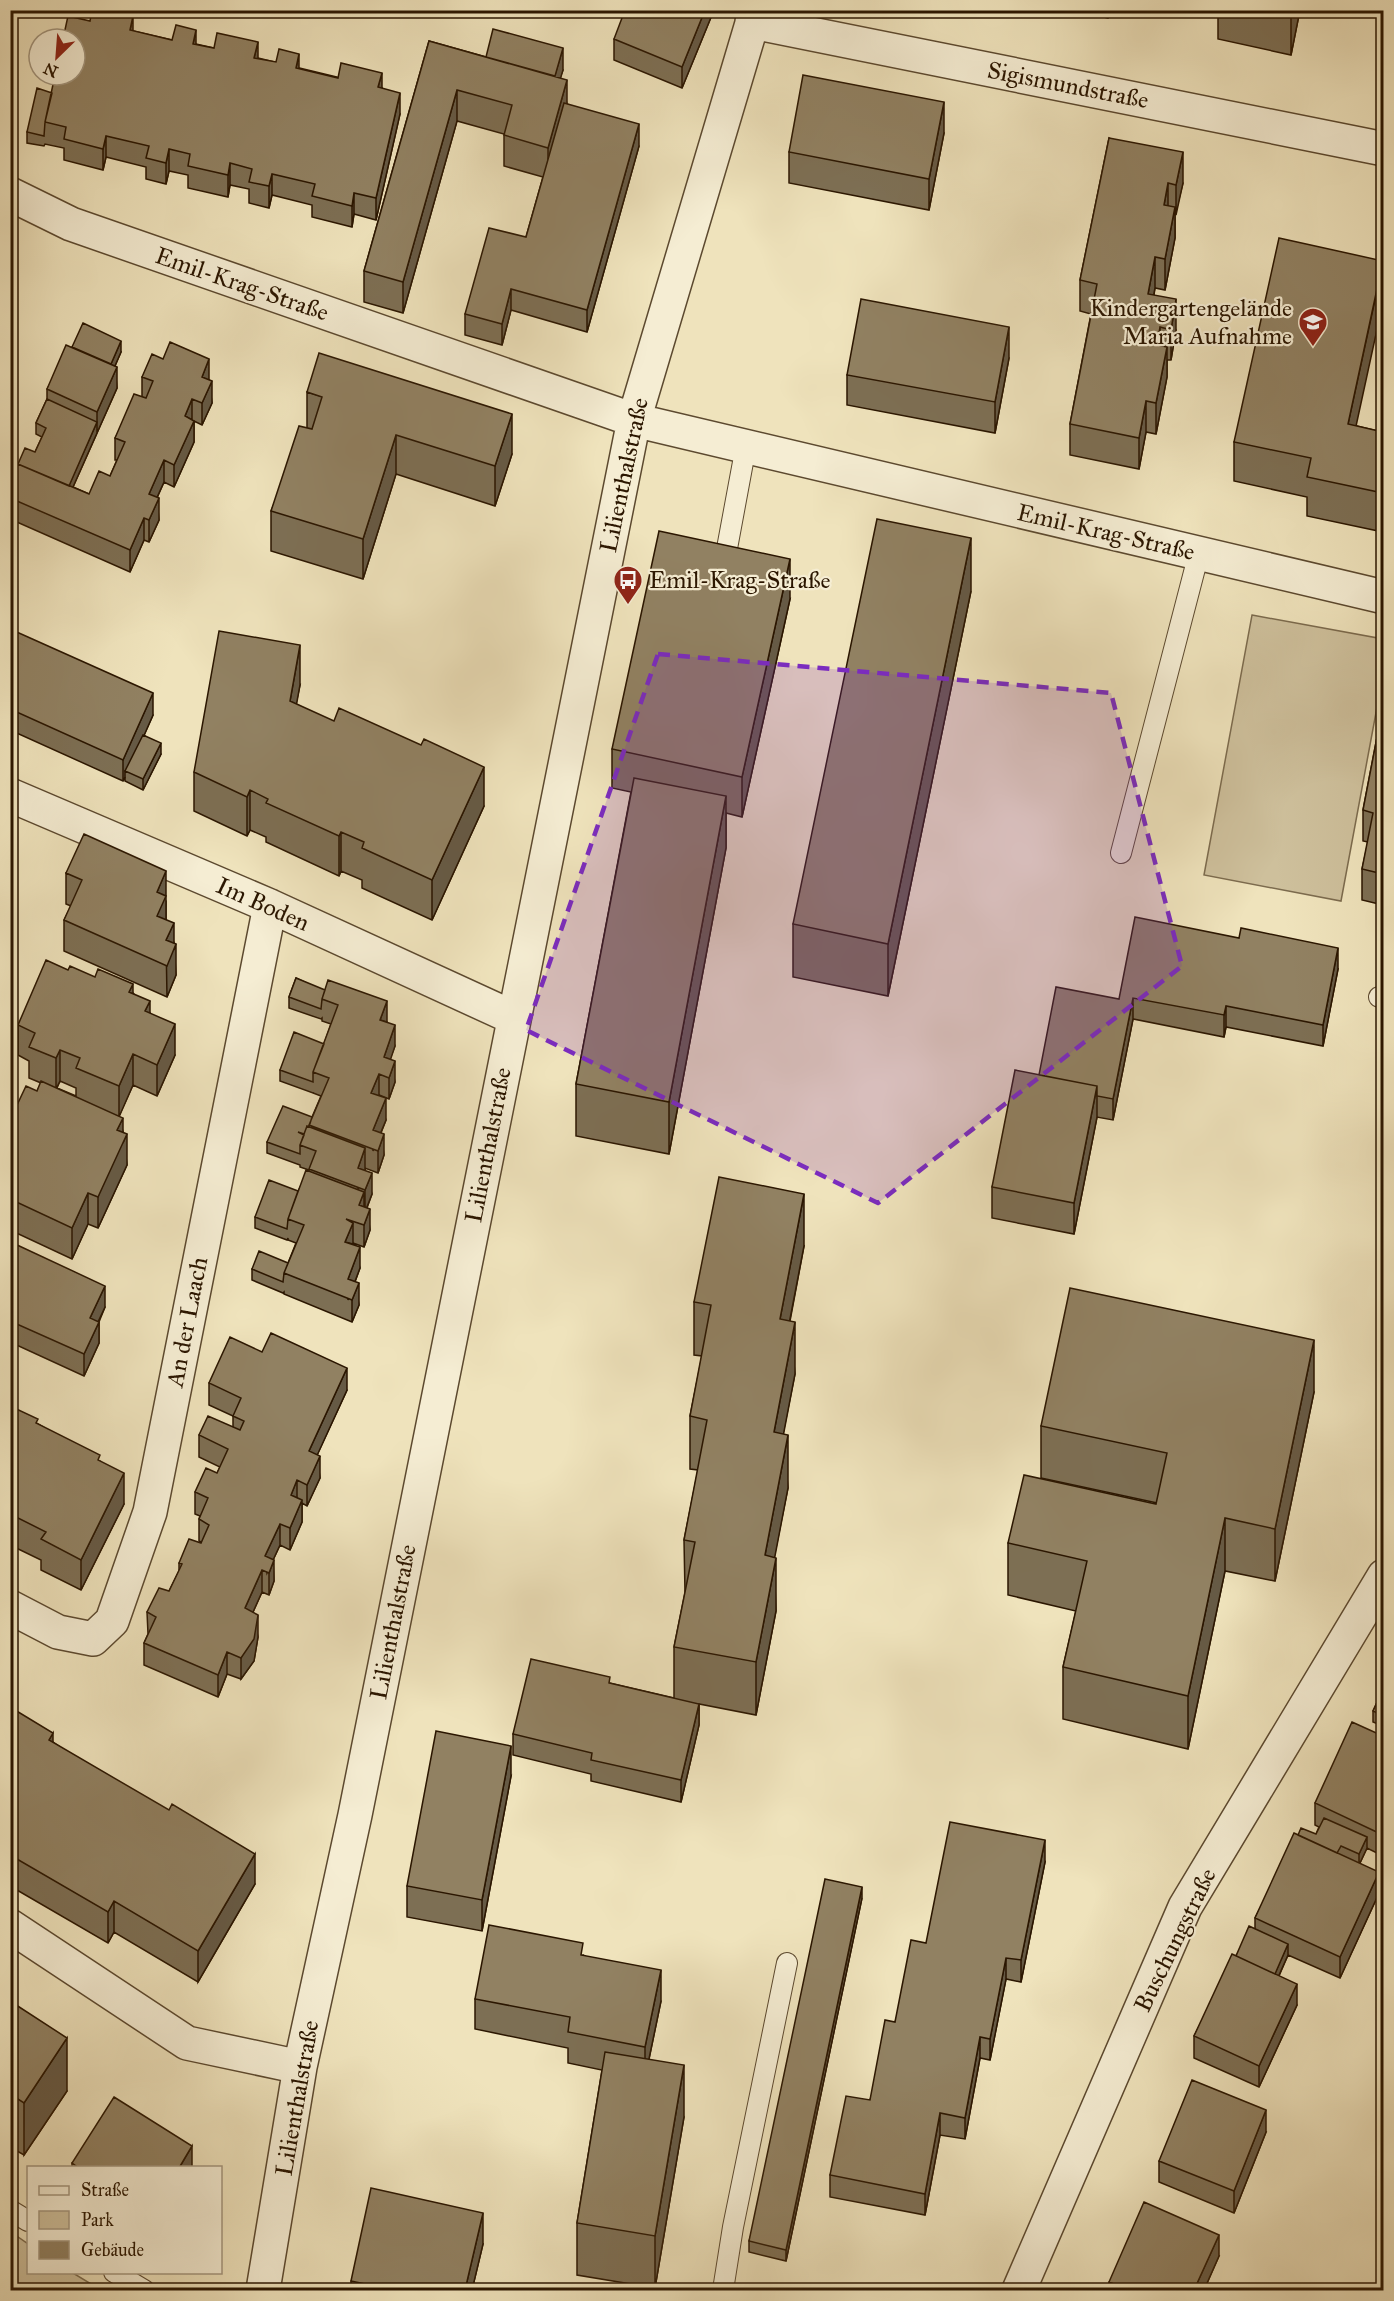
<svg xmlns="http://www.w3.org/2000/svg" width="1394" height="2301" font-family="'IM FELL Great Primer',serif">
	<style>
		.green { fill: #cec09c; stroke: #7c6b4e; stroke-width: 1.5 }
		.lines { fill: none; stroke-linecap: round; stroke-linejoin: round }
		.lane-casing { stroke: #5c492f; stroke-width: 22 }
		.street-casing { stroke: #5c492f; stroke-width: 36 }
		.lane { stroke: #f5edd3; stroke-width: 20 }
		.street { stroke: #f5edd3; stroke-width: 33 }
		.wall { fill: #7d6f54; stroke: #2b1600; stroke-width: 1.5; fill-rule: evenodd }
		.shaded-wall { fill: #665a45; stroke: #2b1600; stroke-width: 1.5 }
		.building { fill: #918162; stroke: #2b1600; stroke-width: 1.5 }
		.marked { fill: #7b2cbf; fill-opacity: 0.2; stroke: #7b2cbf; stroke-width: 4.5; stroke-dasharray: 12 8; stroke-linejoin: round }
		.labels { text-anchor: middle; stroke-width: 4.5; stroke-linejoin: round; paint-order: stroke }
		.street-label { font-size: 24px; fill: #2b1600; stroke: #f5edd3 }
		.poi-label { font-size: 24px; fill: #2b1600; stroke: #f5edd3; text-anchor: end }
	</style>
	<rect width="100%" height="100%" fill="#efe3bc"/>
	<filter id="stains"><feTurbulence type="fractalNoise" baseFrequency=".00333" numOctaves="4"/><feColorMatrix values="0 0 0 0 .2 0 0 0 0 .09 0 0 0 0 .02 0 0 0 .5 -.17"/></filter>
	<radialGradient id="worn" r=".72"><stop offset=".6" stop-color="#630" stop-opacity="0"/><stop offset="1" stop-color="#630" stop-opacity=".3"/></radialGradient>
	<path class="green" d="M1252 615 1383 639V675L1341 901 1204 875Z
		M11 2232 28 2244V2272L73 2273 101 2290H11Z"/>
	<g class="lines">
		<g class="lane-casing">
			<path id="lane" d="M723 570 746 446
				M1121 853 1199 553
				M1379 997 1384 998
				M10 2210 28 2221
				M114 2272 144 2290
				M723 2290 733 2227 787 1963"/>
		</g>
		<g class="street-casing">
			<path id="street" d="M752 22 1384 149
				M10 194 71 224 634 420 1384 597
				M10 795 270 906 514 1018
				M10 1607 58 1632 93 1639 112 1621 150 1512 270 906
				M10 1926 187 2043 300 2067
				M263 2290 300 2067 355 1815 634 420 756 10
				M1019 2290 1185 1907 1384 1576"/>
		</g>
		<use href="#lane" class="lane"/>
		<use href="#street" class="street"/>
	</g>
	<path class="wall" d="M147 10H164L163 14Z
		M714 10 682 88 614 60V39Z
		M1076 10H1110L1108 18Z
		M1218 10H1300L1291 55 1218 39Z
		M133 31 172 40 196 44 258 58 382 88 400 114 376 220 354 214 352 227 312 217V205L272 195 269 208 249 203V189L230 185 228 197 188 188V175L169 171 166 184 146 179V167L106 157 103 170 64 160V148L45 144 44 146 27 143V132L52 93Z
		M429 41 486 57 563 70 560 78 567 104 639 146 587 332 511 310 502 345 465 335V314L526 237 543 177 504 166V134L457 121 403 313 364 302V271Z
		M944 133 929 210 789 183V152Z
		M1109 138 1183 183 1175 215V238L1165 290 1155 288 1154 295 1176 330 1171 360H1167V377L1156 434 1146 432 1139 469 1070 455V424L1091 314 1080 311V280Z
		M72 347 121 352 115 366 117 388 73 487 89 494 110 476 117 460H115V438L142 396V377L209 380 212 403 202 425 194 421V442L174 487 164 482 157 498 159 520 149 542 144 540 130 572 10 519V481L35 452 42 437 36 434V423L47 399V389Z
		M1009 358 995 433 847 405V375Z
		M307 392 512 454 495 506 396 474 363 579 271 551V511L307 428Z
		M1357 426 1383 432V532L1307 516V497L1234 481V442Z
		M971 591 888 996 793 977V924Z
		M790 599 742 817 726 813V848L669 1154 576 1136V1084L631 792 612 788V749Z
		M10 629 153 715 144 735 161 754 143 790 125 781V777L123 781 10 730Z
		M300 685 296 704 484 806 432 920 362 888V880L341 871 339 876 266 842V837L250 830 247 836 194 811V772Z
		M1383 706V905L1362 900V869L1368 842 1363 841V810Z
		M66 873 166 901V920L174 943 176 975 167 997 64 951V920L71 906 66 904Z
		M1338 969 1323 1046 1226 1027 1224 1037 1133 1019 1113 1120 1097 1117 1074 1234 992 1218V1187L1039 1075 1119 999Z
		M68 970 133 993 150 1013 175 1055 157 1096 133 1085 119 1116 123 1132 127 1165 98 1228 88 1224 72 1259 10 1230V1120L37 1091 41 1083 29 1078V1061L18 1055V1025ZM60 1081 76 1088V1096L57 1088Z
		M296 978 387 1022 395 1046 390 1059 395 1082 389 1099 379 1095 378 1096 386 1120 381 1133 384 1155 378 1173 365 1168V1170L372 1194 367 1208 370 1230 364 1247 353 1243 360 1268 355 1282 359 1305 352 1322 284 1294V1292L283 1293 252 1280V1269L288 1263 296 1243 288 1240V1238L287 1240 255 1228V1217L298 1191 309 1171V1170L300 1167V1165L267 1153V1142L312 1117 321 1096 313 1093V1092V1093L280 1081V1070L324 1044 331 1024 322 1021V1018L321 1019 289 1008V997Z
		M804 1246 790 1321 795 1374 783 1434 788 1488 774 1558 776 1611 756 1715 699 1704V1725L681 1802 591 1781V1774L513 1755V1734L610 1683 674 1698V1647L685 1593 684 1540 698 1470 690 1469V1416L702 1356 694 1355V1302Z
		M10 1253 105 1307 99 1322V1343L84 1376 10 1342Z
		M262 1352 347 1390 317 1455 320 1478 307 1506 302 1503V1522L290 1550 280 1545 273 1560 274 1581 269 1595 262 1592 253 1612 258 1637 254 1661 241 1679 227 1674 218 1697 144 1665V1643L148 1634 147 1612 169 1591 179 1571V1563L201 1542 199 1541V1519L200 1516 195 1514V1492L217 1473 220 1467 199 1457V1435L233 1427V1416L209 1405V1383Z
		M1314 1392 1275 1581 1225 1571 1188 1749 1063 1719V1667L1076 1611 1008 1595V1543L1156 1504 1157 1503 1041 1478V1426Z
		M10 1406 38 1424 100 1461 124 1504 81 1590 41 1570V1560L10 1545Z
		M1383 1677V1726L1373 1722V1711L1381 1694V1683Z
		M10 1707 53 1742 255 1884 198 1982 114 1932 108 1943 10 1886Z
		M1383 1736V1856L1367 1848 1360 1863 1379 1893 1340 1978 1288 1955 1279 1976 1297 2005 1259 2087 1194 2058V2036L1236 1956 1255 1929V1918L1298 1835 1316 1834 1319 1827 1315 1825V1803Z
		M511 1776 482 1931 407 1917V1886Z
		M1045 1862 1021 1982 1006 1979 990 2060 980 2058 965 2139 940 2135 925 2215 830 2197V2175L870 2100 895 2022 926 1943Z
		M862 1898 786 2261 749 2252V2241Z
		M583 1955 661 2001 649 2059 684 2117 655 2288 577 2275V2223L602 2070 568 2063V2048L475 2029V1999Z
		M10 2001 67 2091 24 2155 10 2147Z
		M1266 2132 1234 2213 1159 2182V2161Z
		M72 2163 192 2168H72Z
		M483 2244 472 2290H351V2281Z
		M1219 2256 1204 2290H1109V2282Z"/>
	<path class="shaded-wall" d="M10 10H18L16 12V26L10 30Z
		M705 10H714L682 88V67Z
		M1291 10H1300L1291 55Z
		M133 16V37L130 30Z
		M196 30V51L193 44Z
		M258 42V64L254 58Z
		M563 48V70L552 107V85Z
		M299 54V75L296 68Z
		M382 73V94L378 87Z
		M567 80V111L548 179V148Z
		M457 90V121L403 313V282Z
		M400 93V114L376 220V198Z
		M944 102V133L929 210V179Z
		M639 124V146L587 332V310Z
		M106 136V157L103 170V149Z
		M169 149V171L166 184V163Z
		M1183 152V183L1176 215V185Z
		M230 163V185L228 197V175Z
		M272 174V195L269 208V186Z
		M1168 183V214L1164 205Z
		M354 193V214L352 227V206Z
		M1175 207V238L1165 290V259Z
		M1155 257V288L1148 325V294Z
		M1383 263V302L1348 463V424Z
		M511 289V310L502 345V324Z
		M1176 299V330L1171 360V330Z
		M1009 327V358L995 433V402Z
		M1160 327V358L1157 345Z
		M121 341V352L107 384V373Z
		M1167 347V377L1156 434V403Z
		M209 359V381L202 377Z
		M117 367V388L97 433V412Z
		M212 381V403L202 425V403Z
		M192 399V420L185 416Z
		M1146 401V432L1139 469V438Z
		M512 414V454L495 506V466Z
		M194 421V442L174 487V465Z
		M97 422V433L65 505V494Z
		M396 435V474L363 579V539Z
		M164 460V482L149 515V494Z
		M159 498V520L149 542V520Z
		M144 518V540L130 572V550Z
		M971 538V591L888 996V944Z
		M790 559V599L742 817V777Z
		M300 645V685L290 740V701Z
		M153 693V715L128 772 125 771V777L123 781V760Z
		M161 743V754L143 790V779Z
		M484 767V806L432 920V880Z
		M250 790V830L247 836V797Z
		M726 796V848L669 1154V1102Z
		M341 832V871L339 876V836Z
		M166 871V927L157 947V892Z
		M174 923V950L176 944V975L167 997 166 940Z
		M1338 948V969L1323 1046V1025Z
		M133 984V1015L129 992Z
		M1133 998V1019L1113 1120V1099Z
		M150 1001V1032L145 1011Z
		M387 1001V1022L380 1020Z
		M1226 1006V1027L1224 1037V1015Z
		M175 1024V1055L157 1096V1065Z
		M395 1025V1046L385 1076 384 1057Z
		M60 1050V1081L56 1089V1058Z
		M133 1054V1085L119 1117V1086Z
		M395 1061V1082L389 1099V1078Z
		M379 1074V1095L371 1115V1093Z
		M1097 1086V1117L1074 1234V1203Z
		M386 1098V1120L373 1151V1130Z
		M123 1118V1143L127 1134V1165L98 1228V1197L117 1130Z
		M384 1134V1155L378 1173V1151Z
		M365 1148V1170L358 1189V1168Z
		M372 1173V1194L365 1212V1190Z
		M364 1192V1214L359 1205Z
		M88 1193V1224L72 1259V1228Z
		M804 1194V1246L780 1371V1319Z
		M370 1209V1230L364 1247V1225Z
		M353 1223V1244L345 1242Z
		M360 1247V1268L348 1300V1279Z
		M359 1283V1305L352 1322V1300Z
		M105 1286V1307L90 1339V1318Z
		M99 1322V1343L84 1376V1354Z
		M795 1322V1374L774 1484V1432Z
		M1314 1340V1392L1275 1581V1529Z
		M347 1368V1390L309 1473V1451Z
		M788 1435V1488L765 1608V1555Z
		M320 1456V1478L307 1506V1485Z
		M124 1473V1504L81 1590V1560Z
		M297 1480V1501L291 1495Z
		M302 1500V1522L290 1550V1528Z
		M1225 1518V1571L1188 1749V1696Z
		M280 1524V1545L267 1573 265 1556Z
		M776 1558V1611L756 1715V1662Z
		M274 1560V1581L269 1595V1573Z
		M262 1570V1592L245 1630V1608Z
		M258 1615V1637L254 1661 241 1679V1658Z
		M227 1652V1674L218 1697V1675Z
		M699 1704V1725L681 1802V1780Z
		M53 1733V1764L49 1740Z
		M511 1746V1776L482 1931V1900Z
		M1367 1837V1848L1359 1865V1854Z
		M1045 1840V1862L1021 1982V1960Z
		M255 1854V1884L198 1982V1951Z
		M1379 1872V1893L1340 1978V1957Z
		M862 1887V1898L786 2261V2250Z
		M114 1901V1932L108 1943V1912Z
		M1288 1944V1955L1271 1993V1982Z
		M1006 1958V1979L990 2060V2039Z
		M661 1970V2001L645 2078V2047Z
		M1297 1984V2005L1259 2087V2066Z
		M980 2037V2058L965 2139V2118Z
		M67 2038V2091L24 2155V2103Z
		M684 2065V2117L655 2288V2236Z
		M1266 2110V2132L1234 2213V2191Z
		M940 2113V2135L925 2215V2194Z
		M192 2146V2168H179Z
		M483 2213V2244L472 2290H465Z
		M1219 2235V2256L1204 2290H1194Z"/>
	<path class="building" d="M92 10H112L133 16 130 30 172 40 176 25 196 30 193 44 214 48 217 33 258 42 254 58 276 62 279 49 299 54 296 68 338 78 341 63 382 73 378 87 400 93 376 198 354 193 352 206 312 196 315 184 272 174 269 186 249 182 252 169 230 163 228 175 188 166 190 154 169 149 166 163 146 158 149 146 106 136 103 149 64 139 66 127 45 122 55 75H75V39H63L68 16 90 21Z
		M625 10H705L682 67 614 39Z
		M493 29 563 48 555 76 486 57Z
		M429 41 567 80 548 148 504 135 512 105 457 90 403 282 364 271Z
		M803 75 944 102 929 179 789 152Z
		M37 88 52 93 45 122 44 136 27 132Z
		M564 103 639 124 587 310 511 289 502 324 465 314 489 228 526 237Z
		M1109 138 1183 152 1176 185 1168 183 1164 205 1175 207 1165 259 1155 257 1148 294 1176 299 1171 330 1160 327 1157 345 1167 347 1156 403 1146 401 1139 438 1070 424 1097 284 1080 280Z
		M1279 238 1383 261 1348 424 1383 432V493L1307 477 1311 458 1234 442Z
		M861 299 1009 327 995 402 847 375Z
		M83 323 121 341 111 364 72 347Z
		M170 342 209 359 202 377 212 381 202 403 192 399 185 416 194 421 174 465 164 460 149 494 159 498 149 520 144 518 130 550 10 498V481L18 464 89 494 99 471 110 476 125 442 115 438 134 394 146 398 153 381 142 377 152 354 163 359Z
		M66 345 117 367 97 412 47 389Z
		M319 353 512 414 495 466 396 435 363 539 271 511 299 426 312 429 322 397 307 392Z
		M47 399 97 422 69 486 18 464 25 448 35 452 46 428 36 423Z
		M877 519 971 538 888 944 793 924Z
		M659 531 790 559 742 777 612 749Z
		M10 629 153 693 123 760 10 709Z
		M219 631 300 645 290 701 334 721 339 708 421 745 424 739 484 767 432 880 362 848 364 842 341 832 339 836 266 803 268 799 250 790 247 797 194 772Z
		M1383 706V874L1362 869 1373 813 1363 810Z
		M143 735 161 743 143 779 125 771Z
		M634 778 726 796 669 1102 576 1084Z
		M84 834 166 871 157 892 166 896 157 916 174 923 166 940 176 944 167 966 64 920 82 880 66 873Z
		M1135 917 1239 938 1241 928 1338 948 1323 1025 1226 1006 1224 1015 1133 998 1113 1099 1097 1096V1086L1039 1075 1056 987 1119 999Z
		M46 960 68 970 70 966 95 977 98 969 133 984 129 992 150 1001 145 1011 175 1024 157 1065 133 1054 119 1086 76 1068 80 1058 60 1050 56 1058 29 1047 35 1033 18 1025Z
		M296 978 325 990 322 999 321 1009 289 997Z
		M328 980 387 1001 380 1020 395 1025 384 1057 395 1061 389 1078 379 1074 371 1093 386 1098 373 1130 384 1134 378 1151 309 1125 329 1078 313 1072 338 1005 322 999Z
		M294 1032 324 1044 313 1072V1082L280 1070Z
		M1015 1070 1097 1086 1074 1203 992 1187Z
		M41 1081 123 1118 117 1130 127 1134 98 1197 88 1193 72 1228 10 1199V1120L26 1086 37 1091Z
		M283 1106 312 1117 309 1127 307 1126 304 1134 298 1132 304 1135 300 1145V1154L267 1142Z
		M307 1126 365 1148 358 1168 372 1173 365 1190 309 1169 316 1151 300 1145Z
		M306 1170 364 1192 359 1205 370 1209 364 1225 346 1219 353 1223 345 1242 360 1247 348 1279 359 1283 352 1300 284 1273 304 1225 288 1219Z
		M719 1177 804 1194 780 1319 795 1322 774 1432 788 1435 765 1555 776 1558 756 1662 674 1647 695 1542 684 1540 707 1420 690 1416 711 1305 694 1302Z
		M269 1180 298 1191 288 1219 287 1229 255 1217Z
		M15 1244 105 1286 90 1318 99 1322 84 1354 10 1321V1253Z
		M259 1251 288 1263 284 1273 283 1282 252 1269Z
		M1070 1288 1314 1340 1275 1529 1225 1518 1188 1696 1063 1667 1087 1561 1008 1543 1024 1475 1156 1504 1167 1453 1041 1426Z
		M271 1333 347 1368 309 1451 320 1456 307 1485 297 1480 291 1495 302 1500 290 1528 280 1524 265 1556 274 1560 269 1573 262 1570 245 1608 258 1615 254 1639 241 1658 227 1652 218 1675 144 1643 156 1617 147 1612 159 1588 169 1591 182 1564 179 1563 189 1539 201 1543 209 1525 199 1519 208 1498 195 1492 206 1468 217 1473 228 1449 199 1435 208 1416 240 1430 244 1421 233 1416 241 1398 209 1383 230 1337 262 1352Z
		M10 1406 38 1419 36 1423 100 1455 98 1460 124 1473 81 1560 41 1539 46 1532 10 1514Z
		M531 1659 610 1677 609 1683 699 1704 681 1780 591 1760 592 1753 513 1734Z
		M1381 1694 1383 1695V1716L1373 1711Z
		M10 1707 53 1733 49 1740 169 1810 172 1804 255 1854 198 1951 114 1901 108 1912 10 1855Z
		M1352 1722 1383 1736V1835L1315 1803Z
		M436 1731 511 1746 482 1900 407 1886Z
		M1324 1818 1367 1837 1359 1854 1341 1846 1337 1853 1298 1835 1301 1828 1316 1834Z
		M950 1822 1045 1840 1021 1960 1006 1958 990 2039 980 2037 965 2118 940 2113 925 2194 830 2175 846 2096 870 2100 885 2020 895 2022 911 1940 926 1943Z
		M1294 1833 1379 1872 1340 1957 1255 1918Z
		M825 1879 862 1887 786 2250 749 2241Z
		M489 1925 583 1943 581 1955 661 1970 645 2047 568 2032 570 2017 475 1999Z
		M1249 1926 1288 1944 1275 1974 1236 1956Z
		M1232 1954 1297 1984 1259 2066 1194 2036Z
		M10 2001 67 2038 24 2103 10 2094Z
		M605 2052 684 2065 655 2236 577 2223Z
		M1192 2080 1266 2110 1234 2191 1159 2161Z
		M114 2097 192 2146 179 2168H79L72 2163Z
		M371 2188 483 2213 465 2290H393L351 2281Z
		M1144 2202 1219 2235 1194 2290H1128L1109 2282Z"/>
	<path class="marked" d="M658 654 1111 693 1182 966 878 1203 526 1030Z"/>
	<defs>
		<g id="school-pin" transform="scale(1.5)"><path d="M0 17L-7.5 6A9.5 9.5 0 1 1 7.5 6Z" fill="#8f2418" stroke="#f5edd3"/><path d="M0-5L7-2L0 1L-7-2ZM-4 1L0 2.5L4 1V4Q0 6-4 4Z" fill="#fff"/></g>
		<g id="bus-pin" transform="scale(1.5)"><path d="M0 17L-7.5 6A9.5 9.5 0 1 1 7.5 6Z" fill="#8f2418" stroke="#f5edd3"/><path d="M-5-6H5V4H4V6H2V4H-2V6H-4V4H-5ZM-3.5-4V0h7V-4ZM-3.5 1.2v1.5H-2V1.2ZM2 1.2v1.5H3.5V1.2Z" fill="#fff"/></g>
	</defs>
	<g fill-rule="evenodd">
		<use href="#school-pin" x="1313" y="322"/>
		<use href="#bus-pin" x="628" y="580"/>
	</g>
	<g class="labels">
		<g class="street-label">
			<text transform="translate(1068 85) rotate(11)" y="8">Sigismundstraße</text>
			<text transform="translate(242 284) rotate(19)" y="8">Emil-Krag-Straße</text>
			<text transform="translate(624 475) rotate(-78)" y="8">Lilienthalstraße</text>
			<text transform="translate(1106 532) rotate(13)" y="8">Emil-Krag-Straße</text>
			<text transform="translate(263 904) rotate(24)" y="8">Im Boden</text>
			<text transform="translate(488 1145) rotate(-79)" y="8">Lilienthalstraße</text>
			<text transform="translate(187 1322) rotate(-79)" y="8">An der Laach</text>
			<text transform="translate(393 1622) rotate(-79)" y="8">Lilienthalstraße</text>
			<text transform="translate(1175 1940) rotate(-64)" y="8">Buschungstraße</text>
			<text transform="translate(297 2098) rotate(-80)" y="8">Lilienthalstraße</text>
		</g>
		<g class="poi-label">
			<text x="1292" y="316">Kindergartengelände<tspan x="1292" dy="28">Maria Aufnahme</tspan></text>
			<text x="649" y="588" text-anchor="start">Emil-Krag-Straße</text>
		</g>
	</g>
	<rect width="1394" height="2301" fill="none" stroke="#efe3bc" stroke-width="36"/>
	<rect x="12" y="12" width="1370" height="2277" fill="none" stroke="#2b1600" stroke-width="3"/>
	<rect x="18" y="18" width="1358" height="2265" fill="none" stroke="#2b1600" stroke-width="1.5"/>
	<rect x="27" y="2166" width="195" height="108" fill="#f5edd3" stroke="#a4977f" stroke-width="1.5"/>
	<rect x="39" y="2186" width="30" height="9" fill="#f5edd3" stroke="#a4977f" stroke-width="1.5"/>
	<text x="81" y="2196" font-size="18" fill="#2b1600">Straße</text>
	<rect x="39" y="2211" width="30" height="18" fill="#cec09c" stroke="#a4977f" stroke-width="1.5"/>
	<text x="81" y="2226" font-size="18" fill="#2b1600">Park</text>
	<rect x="39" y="2241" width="30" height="18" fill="#918162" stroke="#a4977f" stroke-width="1.5"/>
	<text x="81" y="2256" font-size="18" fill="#2b1600">Gebäude</text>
	<g transform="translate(57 57) rotate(205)"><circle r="28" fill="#f5edd3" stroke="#a4977f" stroke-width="1.5"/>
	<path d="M0-4.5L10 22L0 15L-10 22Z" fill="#8f2418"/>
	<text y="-9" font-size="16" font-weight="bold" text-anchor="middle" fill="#2b1600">N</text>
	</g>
	<rect width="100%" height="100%" filter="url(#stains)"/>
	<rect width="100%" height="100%" fill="url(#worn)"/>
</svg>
